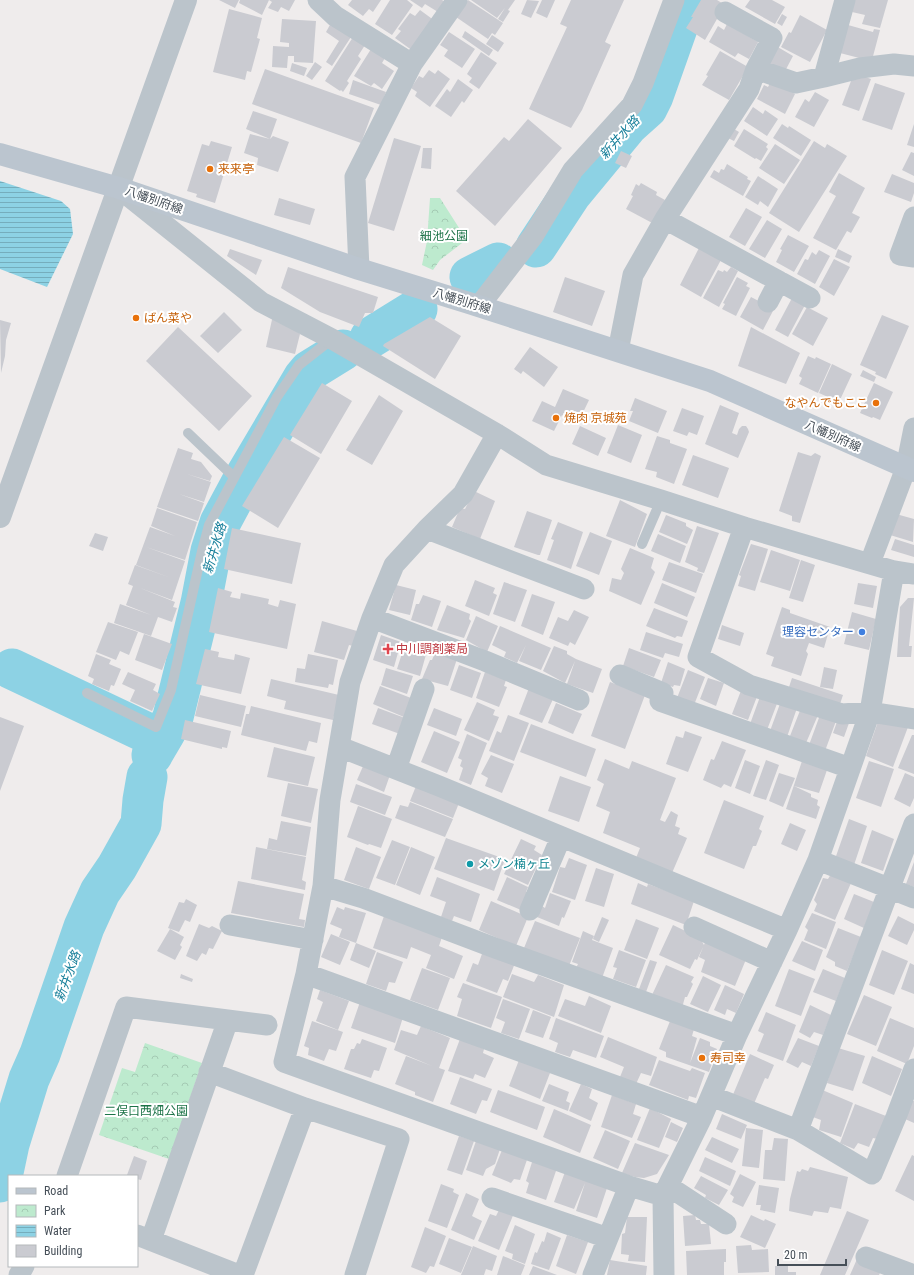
<svg xmlns="http://www.w3.org/2000/svg" width="914" height="1275" font-family="'Roboto Condensed','Noto Sans JP',sans-serif">
	<style>
		.park { fill: url(#park-crowns) }
		.water { fill: url(#water-rules) }
		.lines { fill: none; stroke-linecap: round; stroke-linejoin: round }
		.river { stroke: #8dd2e4; stroke-width: 41 }
		.building { fill: #cacbd1 }
		.service { stroke: #bbc4cb; stroke-width: 10 }
		.minor { stroke: #bbc4cb; stroke-width: 21 }
		.tertiary { stroke: #bbc4cb; stroke-width: 22 }
		.secondary { stroke: #bbc5cf; stroke-width: 22 }
		.food-dot { fill: #e8710a; stroke: #fff; stroke-width: 1.5 }
		.shop-dot { fill: #3f7fe0; stroke: #fff; stroke-width: 1.5 }
		.health-dot { fill: #e0444e; stroke: #fff; stroke-width: 1.5 }
		.culture-dot { fill: #0f9aa8; stroke: #fff; stroke-width: 1.5 }
		.labels { text-anchor: middle; stroke-width: 4; stroke-linejoin: round; paint-order: stroke }
		.food-label { font-size: 12px; fill: #c56008; stroke: #fff; text-anchor: start }
		.street-label { font-size: 12px; fill: #464f58; stroke: #fff }
		.park-label { font-size: 12px; fill: #1d7348; stroke: #fff }
		.shop-label { font-size: 12px; fill: #366cbe; stroke: #fff; text-anchor: end }
		.health-label { font-size: 12px; fill: #be3a42; stroke: #fff; text-anchor: start }
		.culture-label { font-size: 12px; fill: #0d838f; stroke: #fff; text-anchor: start }
		.water-label { font-size: 13px; font-style: italic; fill: #177f9a; stroke: #fff }
	</style>
	<defs>
		<pattern id="park-crowns" width="20" height="18" patternUnits="userSpaceOnUse"><rect width="20" height="18" fill="#bdeace"/><path d="M2 6a3 3 0 1 1 6 0M12 15a3 3 0 1 1 6 0" fill="none" stroke="#a4cab3"/></pattern>
		<pattern id="water-rules" width="6" height="5" patternUnits="userSpaceOnUse"><rect width="6" height="5" fill="#8dd2e4"/><path d="M0 2.5h6" fill="none" stroke="#75adbc"/></pattern>
	</defs>
	<rect width="100%" height="100%" fill="#efecec"/>
	<path class="park" d="M430 198H440L461 231 466 240 440 260 433 270 422 265 427 241Z
		M145 1043 202 1063 169 1159 99 1135 122 1068 135 1072Z"/>
	<path class="water" d="M0 181 61 201 70 209 73 234 47 287 0 269Z"/>
	<g class="lines">
		<path class="river" d="M536 247 571 194 628 125 647 108 653 96 687 0
			M470 277 498 263
			M370 338 417 309
			M12 669 143 731
			M152 755C159 742 167 731 173 717L201 603 211 551 220 523 242 482 304 377 309 371 343 350
			M0 1182 2 1177 9 1144 29 1079 40 1054 84 927 100 892 117 867 141 824 143 800 147 777"/>
	</g>
	<path class="building" d="M219 0H239L235 8Z
		M240 0H295L289 11 281 7 278 12 268 8 272 2 269 0 262 15 239 3Z
		M352 0H381L373 12 369 9 363 16 348 5Z
		M390 0H407L413 5 392 35 375 24Z
		M410 0H442L445 2 438 12 425 4 422 8Z
		M468 0 503 23 495 35 492 33 488 39 456 17Z
		M471 0H515L508 10 510 11 503 22 498 19 505 8 497 18Z
		M527 0 539 1 531 18 521 14Z
		M542 0H555L547 18 536 13Z
		M571 0H624L605 42 611 45 582 110 571 128 529 109 567 27 560 24Z
		M701 0H717L725 5 705 40 686 28 693 17H691Z
		M750 0H772L785 7 775 24 745 7Z
		M855 0H888L880 28 862 24 865 15 852 12Z
		M229 9 262 18 257 38 260 39 251 72 247 71 245 80 213 72Z
		M420 10 435 21 413 51 395 38 401 31 398 29 410 13 415 16Z
		M782 14 787 17 782 26 777 23Z
		M800 15 827 30 810 62 781 47 789 32 791 33Z
		M282 19 316 21 313 63 294 62V56H288L287 68 272 67 273 46 289 47V43L280 42Z
		M331 23 351 37 332 66 326 62 339 41 326 32Z
		M727 24 758 42 749 59 738 53 735 57 709 42 718 26 724 30Z
		M848 25 873 32 874 29 880 30 872 60H867L840 53Z
		M465 31 493 50 489 56 462 37Z
		M449 32 475 49 462 68 444 56 448 50 440 45Z
		M492 35 504 43 498 52 486 44Z
		M353 37 365 45 358 56 361 59 347 81 349 83 343 92 341 90 340 91 325 81Z
		M776 46 793 56 784 73 766 64Z
		M371 49 385 58 382 63 394 71 382 89 374 83 371 86 354 76Z
		M720 51 748 67 729 100 702 85 708 76 706 75Z
		M481 52 497 63 479 89 469 82 472 78 467 74Z
		M315 62 322 67 312 80 306 76Z
		M292 63 307 68 304 76 290 71Z
		M265 69 374 108 361 143 252 104Z
		M429 70 435 74 438 70 450 79 430 107 415 96 417 92 411 88 419 76 423 78Z
		M854 73 871 79 859 111 842 105Z
		M458 79 473 90 464 103 462 101 451 117 435 106 447 89 450 92Z
		M353 80 386 92 381 105 349 94Z
		M771 81 795 94 785 114 757 99 764 85 768 87Z
		M875 83 905 93 892 130 862 120Z
		M815 92 829 100 814 127 795 117 805 99 809 102Z
		M753 107 763 114 765 110 778 119 767 136 744 121Z
		M253 111 277 119 270 139 273 136 289 142 278 172 257 165 258 158 244 153 250 134 270 139 246 129Z
		M528 119 562 148 495 226 456 191 504 137 509 141Z
		M782 124 788 128 789 126 811 140 801 156 773 138Z
		M914 124V147L907 145Z
		M734 129 739 132 734 141 728 138Z
		M744 129 768 144 766 147 768 149 761 161 756 158 755 159 734 146Z
		M394 138 421 146 394 231 368 223Z
		M211 141 232 147 215 203 196 197 197 194 187 191 202 144 209 146Z
		M814 141 825 148 827 144 847 156 799 232 769 213Z
		M775 144 800 160 784 184 759 168Z
		M423 148H432L431 169 421 168Z
		M621 151 632 156 626 168 615 163Z
		M911 152 914 153V176L902 170Z
		M727 164 748 177 747 179 751 181 743 196 710 177 714 170 719 173 721 169 724 170Z
		M839 173 865 188 852 213 860 217 851 233 847 231 836 250 813 238 836 196 829 192Z
		M892 174 914 183V193L911 202 884 192Z
		M758 176 778 189 768 207 760 201 758 205 745 197Z
		M641 183 657 192 656 195 665 200 656 225 626 209 633 196 631 195 636 184 639 186Z
		M279 198 315 209 310 225 274 215Z
		M746 208 762 217 745 246 729 237Z
		M767 220 782 229 765 258 749 249Z
		M788 235 809 246 794 272 776 262 782 250 780 249Z
		M700 246 722 258 701 297 680 285Z
		M230 249 262 260 256 275 227 256Z
		M838 249 852 256 849 263 835 257Z
		M819 250 830 256 815 284 797 274 805 259 808 260 812 252 816 255Z
		M834 259 850 267 834 296 819 287Z
		M288 267 378 297 373 313H365L359 327 320 312 281 288Z
		M731 267 738 271 719 307 703 298 718 270 723 272 724 270 727 272Z
		M565 277 605 291 592 326 553 312Z
		M737 277 748 283 746 286 750 288 736 316 722 309 725 304 723 303Z
		M751 297 774 309 763 330 740 317Z
		M792 298 805 305 788 337 775 330Z
		M807 307 828 318 813 346 792 334Z
		M224 312 242 330 218 353 200 336Z
		M273 315 300 334 295 354 266 347Z
		M882 315 909 326 886 379 875 374 876 372 860 365Z
		M430 317 461 336 435 379 383 346 384 344Z
		M0 320 11 323 6 340 5 356 1 373Z
		M178 327 252 396 219 431 146 361Z
		M751 327 800 353 786 384 738 366Z
		M530 347 558 367 544 387 523 371 521 374 514 369Z
		M808 356 815 359 816 357 831 364 818 393 799 384 802 378 799 376Z
		M832 364 852 374 839 402 819 393Z
		M863 370 876 377 874 382 860 376Z
		M322 383 352 401 321 454 290 435Z
		M874 383 893 392 880 420 873 417 872 418 860 413Z
		M563 389 589 400 578 423 562 415 554 431 532 421 542 401 555 407Z
		M379 395 403 411 372 465 346 450Z
		M635 398 667 411 658 433 629 421 633 411H630Z
		M720 405 739 413 732 433 737 435 739 429 742 426H746L748 429 749 432 738 458 705 444Z
		M682 408 704 416 697 435 689 432 687 436 673 431Z
		M618 425 642 435 631 463 607 453Z
		M580 426 606 438 598 456 572 444Z
		M657 436 670 440V443L687 449 674 484 656 477 657 472 645 469Z
		M284 437 320 458 278 528 242 506Z
		M178 448 193 453 191 459 201 462 212 476 210 481 187 474 211 482 204 502 179 494 204 503 198 521 157 507Z
		M798 452 811 456 815 453 821 456 800 523 792 521V516L779 511Z
		M693 455 729 468 718 498 682 485Z
		M474 491 495 501 480 539 452 527 460 508 465 509Z
		M620 500 647 514 635 547 606 536Z
		M157 508 197 522 185 560 146 547 185 561 172 600 140 588 175 602 173 607 177 608 172 622 158 617 151 636 114 623 120 604 151 615 126 605 133 586 128 584 135 565 171 578 136 565 150 527 175 536 151 526Z
		M527 511 552 520 540 555H538L514 547Z
		M896 514 914 519 913 542 890 535Z
		M666 515 686 523V526L693 530 687 544 659 532Z
		M558 522 583 532 571 569 547 560 554 540 551 539Z
		M697 526 719 533 704 573 697 571 698 568 685 562Z
		M232 528 301 543 292 584 224 569Z
		M590 532 612 541 599 575 576 566Z
		M95 533 108 537 103 551 89 546Z
		M658 534 686 546 680 563 651 551Z
		M895 539 914 545V557L891 550Z
		M751 544 768 549 755 591 738 586 741 576 739 575Z
		M630 548 654 558 651 568 655 572 641 605 609 591 612 578 621 580 624 573 621 569Z
		M771 550 800 560 790 591 760 582Z
		M801 560 815 565 803 602 789 598Z
		M669 562 703 574 696 593 662 580Z
		M475 580 495 588 493 593 497 595 489 616 465 606Z
		M504 582 527 590 515 622 493 614Z
		M662 583 695 597 687 617 654 603Z
		M858 583 877 586 873 608 854 604Z
		M396 585 416 590 410 615 389 610Z
		M218 588 232 592 230 597 240 599 241 593 269 599 268 604 278 607 280 600 296 604 287 649 209 632Z
		M532 594 555 602 543 635 521 626Z
		M423 595 441 601 432 627 411 620 416 604H419Z
		M908 598H914L909 646H912L911 657H897L900 607Z
		M447 605 470 614 469 619 471 621 464 638 437 630Z
		M782 607 790 610V613L830 627 824 648 809 643 806 651 808 654 801 676 771 666 774 657 766 654Z
		M654 608 688 621 682 637 677 636 675 638 646 626Z
		M574 610 589 617 575 645 570 642 568 646 549 638 558 617 568 621Z
		M852 612 876 619 869 650 844 644Z
		M476 616 498 626 487 652 466 640Z
		M322 621 357 631 353 646 349 645 344 660 314 652Z
		M108 622 138 632 129 655 120 651 116 660 96 652Z
		M722 625 744 633 740 646 718 639Z
		M500 626 551 648 541 670 519 661 526 645 517 663 504 657 506 652 492 645Z
		M646 632 683 644 679 657 665 653 663 658 640 650Z
		M144 634 172 644 162 670 135 660Z
		M381 635 401 642 394 667 373 660Z
		M405 644 427 651 420 676 397 669Z
		M554 646 567 651V654L576 659 602 669 593 693 567 684 575 661 565 683 543 671Z
		M629 648 661 660 654 677 623 666Z
		M205 649 219 652 218 657 234 660 235 654 250 658 241 694 196 684Z
		M435 653 457 659 448 686 422 679 430 660H432Z
		M96 654 111 660 109 664 121 669 114 686 111 685 109 691 92 684 94 679 88 676Z
		M308 654 338 660 333 685 329 684 328 688 295 682 297 668 305 669Z
		M668 662 685 669 680 686 674 685 673 687 661 683Z
		M459 665 481 673 472 698 450 690Z
		M824 667 837 670 833 689 820 687Z
		M386 668 413 676 407 694 381 685Z
		M688 670 705 677 694 705 677 698Z
		M128 672 156 684 153 690 160 694 152 711 130 701 135 690 122 684Z
		M485 672 506 680 504 686 507 687 499 707 476 698Z
		M708 678 724 683 716 706 700 699Z
		M792 678 843 695 838 710 787 693Z
		M271 679 339 695 333 720 284 709 286 701 267 696Z
		M610 682 645 695 625 749 591 736Z
		M380 686 411 698 404 717 373 704Z
		M529 688 554 697 542 723 519 714Z
		M742 688 758 694 748 720 732 714Z
		M761 694 778 701 767 730 750 724Z
		M200 695 246 706 241 727 195 716Z
		M781 701 797 708 787 737 770 731Z
		M477 702 495 710 493 715 499 717 489 741 464 730Z
		M556 703 582 714 573 734 548 723Z
		M251 706 321 723 317 743 309 741 306 751 241 735 246 714H249Z
		M378 708 405 718 400 734 372 724Z
		M434 708 462 719 456 736 427 725Z
		M801 708 818 715 806 743 790 736Z
		M508 715 529 723 514 761 489 751 497 731 501 733Z
		M820 715 836 721 825 751 809 745Z
		M880 716 908 727 893 767 866 756Z
		M0 717 24 726 0 791Z
		M838 719 849 723 844 737 833 733Z
		M185 720 231 731 227 748 222 747V749L181 739Z
		M531 724 596 749 586 777 520 752Z
		M434 731 460 742 447 773 421 762Z
		M685 731 702 737 688 772 666 764 676 736 683 738Z
		M467 734 487 743 471 785 459 780 463 768 460 766 462 760 458 758Z
		M912 735H914V774L898 768Z
		M722 741 746 750 731 787 724 784 721 788 703 780 711 759 714 760Z
		M274 747 315 757 308 786 267 777Z
		M491 755 514 764 502 793 485 786 488 778 481 774Z
		M605 759 629 769 632 761 676 778 660 820 665 822 671 811 678 815 675 826 680 828 678 834 687 838 672 873 636 858 640 848 603 833 610 812 596 806 604 784 597 780Z
		M745 760 760 766 750 794 735 788Z
		M766 760 779 765 766 800 753 796Z
		M802 761 827 770 819 793 794 786 811 794V797L818 800 817 805 820 807 816 819 786 809Z
		M869 761 894 769 881 807 856 798Z
		M364 764 390 775 384 792 357 780Z
		M779 773 795 778 783 807 769 801Z
		M905 773 914 777V798L910 807 894 799Z
		M560 776 591 787 579 822 548 811Z
		M288 783 318 789 311 823 281 816Z
		M356 784 392 797 385 815 350 802Z
		M416 786 459 803 453 818 410 801Z
		M724 800 764 816 759 829 762 831 756 846H753L744 869 704 853Z
		M410 802 453 819 445 837 395 818 400 805 408 807Z
		M358 806 392 819 381 848 369 844 368 845 347 837Z
		M849 819 867 826 854 865 835 859Z
		M281 821 311 827 306 856 267 849 269 838 277 840Z
		M790 823 806 830 797 851 781 844Z
		M872 830 894 839 883 871 861 863Z
		M446 838 505 859 494 891 434 869Z
		M521 839 536 846 534 850 542 855 528 885 504 874Z
		M392 840 410 847 395 885 376 878Z
		M256 847 306 857 302 880 306 882 305 890 251 879Z
		M356 847 381 857 369 889 344 880Z
		M411 847 435 857 420 895 396 885Z
		M569 858 587 865 575 900 552 892 560 867 565 868Z
		M914 862V887L906 884Z
		M596 868 614 874 604 907 585 901Z
		M831 874 851 883 835 920 814 911 817 904 814 900 823 878 828 879Z
		M437 877 480 894 471 922 454 916 452 921 441 917 446 902 430 896Z
		M507 877 528 887 526 892 528 893 521 910 497 900Z
		M238 881 304 894 299 919 305 920 304 927 231 913Z
		M638 883 647 887 648 884 694 901 686 925 631 904Z
		M550 893 571 901 564 918 562 917 559 926 537 917 542 906 545 908Z
		M854 894 874 902 864 928 844 919Z
		M186 899 197 905 190 922 185 920 179 932 168 928 179 902 184 903Z
		M491 901 528 917 516 946 479 930Z
		M337 907 344 910 345 907 366 913 356 943 339 937 342 929 330 924Z
		M812 913 836 922 826 949 804 940 808 930 805 927Z
		M384 916 442 937 439 946 463 956 454 979 426 968 431 955 411 947 407 959 373 948Z
		M898 916 914 924V930L907 945 888 936Z
		M602 917 609 920 599 942 593 939Z
		M636 919 659 928 647 959 624 950Z
		M535 921 580 938 569 966 524 948Z
		M199 924 209 928 212 926 222 931 213 949 209 948 206 955 202 953 197 961 186 956Z
		M673 925 700 938 704 945 697 960 695 959 690 969 659 955Z
		M838 928 861 937 847 971 835 966V962L826 957Z
		M170 929 184 937 180 945 182 947 175 960 157 951Z
		M583 931 594 936 592 940 613 948 602 978 576 968 578 964 572 962Z
		M331 934 350 942 340 965 321 957Z
		M706 940 747 957 735 986 701 972 705 960 699 957Z
		M802 941 823 950 815 971 792 961Z
		M356 943 376 951 369 968 350 960Z
		M619 950 646 960 636 987 613 979 617 968 613 967Z
		M882 950 908 961 894 995 869 985Z
		M483 951 515 963 508 981 503 979 497 993 466 981 473 963 478 965Z
		M377 952 403 962 395 983 389 982 386 991 366 984Z
		M650 960 657 962 646 992 639 989Z
		M910 963 914 965V994L901 989Z
		M666 965 694 977 691 982 693 984 687 997H685L682 1008 652 995Z
		M422 968 450 978 438 1010 410 1000Z
		M789 969 815 979 801 1016 775 1006Z
		M823 969 845 978 836 1001 813 992Z
		M181 974 193 979 192 982 180 978Z
		M512 974 534 982 538 975 564 985 554 1017 503 997Z
		M703 976 721 985 708 1012 690 1004Z
		M463 983 502 997 491 1028 457 1016 462 999 457 997Z
		M725 985 744 994 736 1013 727 1009 725 1015 714 1010Z
		M320 990 349 1001 338 1030 316 1021 323 1002 317 999Z
		M864 995 892 1007 876 1046 847 1034Z
		M589 996 611 1006 601 1033 558 1016 565 999 585 1006Z
		M361 999 404 1014 395 1043 351 1028Z
		M503 999 530 1009 519 1039 501 1033 505 1022 496 1018Z
		M810 1005 831 1015 823 1035 814 1032 810 1038 799 1032Z
		M533 1010 551 1017 543 1038 525 1032Z
		M766 1012 796 1025 783 1061 757 1051 764 1034 758 1031Z
		M556 1018 604 1036 596 1058 573 1050 570 1057 555 1052 558 1043 549 1039Z
		M890 1018 914 1028V1046L907 1064 877 1051Z
		M312 1021 343 1032 336 1051 329 1049 324 1061 308 1055 309 1048 304 1046Z
		M670 1021 694 1029 692 1036 697 1038 690 1063 700 1038 710 1042V1046L717 1049 709 1072 666 1057V1052L659 1049Z
		M421 1026 450 1038 439 1068 445 1070 433 1102 415 1095V1092L395 1084 406 1056 432 1066 394 1050 401 1030 417 1035Z
		M608 1037 657 1057 651 1076 641 1073 636 1084 620 1077 624 1067 600 1057Z
		M798 1038 819 1046 811 1066 802 1062 798 1068 786 1062Z
		M362 1039 387 1048 379 1071 374 1070 371 1078 344 1069 351 1049H354L357 1043 360 1044Z
		M460 1039 484 1049 483 1053 494 1058 485 1078 475 1074 473 1079 448 1071Z
		M838 1048 865 1056 853 1091 827 1083Z
		M750 1054 774 1065 768 1079 765 1078 753 1106 732 1097Z
		M872 1056 902 1069 891 1096 862 1083Z
		M519 1060 550 1073 540 1099 509 1086Z
		M659 1060 690 1071 692 1068 705 1073 696 1098 689 1096 688 1100 649 1085Z
		M460 1077 492 1089 487 1101 482 1100 476 1114 450 1104Z
		M549 1084 569 1092 566 1101 570 1103 568 1111 542 1101Z
		M581 1084 592 1089 589 1098 598 1103 591 1121 569 1111Z
		M820 1089 853 1103 841 1137 819 1130 821 1120 810 1116Z
		M498 1090 545 1107 537 1130 490 1112Z
		M612 1095 636 1104 633 1114 641 1117 632 1138 601 1127Z
		M912 1101H914V1123L905 1119Z
		M855 1104 886 1116 878 1139 873 1138 869 1147 858 1143 854 1149 840 1143Z
		M650 1108 671 1119 659 1148 637 1140Z
		M554 1109 591 1125 580 1153 543 1137Z
		M722 1114 747 1125 741 1139 716 1129Z
		M671 1122 683 1128 677 1142 665 1137Z
		M746 1128 763 1130 759 1168 742 1166Z
		M605 1130 630 1141 618 1169 593 1158Z
		M459 1136 474 1141 462 1175 447 1170Z
		M712 1137 739 1149 732 1163 705 1150Z
		M477 1138 501 1146 495 1164 486 1169 483 1176 466 1170Z
		M774 1138 788 1139 785 1181 763 1179 765 1150H772Z
		M635 1143 669 1155 657 1174 644 1178 635 1177 622 1173Z
		M504 1145 529 1154 520 1180 514 1179 511 1183 492 1175Z
		M912 1155 914 1156V1201L895 1191Z
		M134 1156 147 1161 141 1180 137 1179V1176L127 1175Z
		M705 1157 736 1171 730 1186 699 1171Z
		M533 1159 557 1168 546 1200 526 1193 529 1183 526 1181Z
		M810 1167 848 1177 841 1209 830 1207 828 1213 814 1211 812 1216 789 1211 790 1199 797 1171 800 1172 802 1169 808 1171Z
		M565 1172 607 1188 597 1218 576 1211 585 1183 574 1209 554 1202Z
		M740 1174 756 1182 743 1207 732 1202 734 1197 730 1194Z
		M701 1176 728 1190 719 1205 705 1198 706 1195 694 1188Z
		M441 1184 454 1189 453 1192 459 1195 447 1228 428 1221Z
		M759 1185 779 1188 775 1213 760 1210 761 1205H756Z
		M466 1193 479 1199 472 1216 482 1221 474 1240 451 1230Z
		M500 1208 514 1213 499 1250 478 1241 490 1214 496 1216Z
		M847 1211 869 1220 845 1275H820Z
		M695 1215 696 1220H700L701 1224H709L711 1244 685 1246 683 1216Z
		M751 1215 764 1221 765 1219 776 1224 765 1248 740 1237Z
		M627 1217H647L645 1262 628 1261 629 1255 621 1254 622 1234 625 1233Z
		M515 1225 535 1234 525 1264 512 1259 513 1254 505 1251Z
		M425 1227 446 1236 434 1267 430 1266 426 1273 411 1267Z
		M547 1232 561 1238 549 1270 531 1264 535 1252 537 1253 542 1241 544 1242Z
		M567 1235 588 1242 576 1274 556 1266Z
		M449 1238 472 1247 461 1273 439 1264Z
		M751 1245 752 1250 768 1249 769 1272 738 1273 736 1246Z
		M473 1246 497 1256 492 1271 486 1269 484 1275H461Z
		M726 1249V1262H724V1275H687L686 1251Z
		M503 1256 525 1265 521 1275H497Z
		M857 1259 881 1271 879 1275H850Z
		M610 1260 647 1266 646 1275H607Z
		M533 1266 557 1275H529Z
		M775 1266H788V1272H796V1275H775Z"/>
	<g class="lines">
		<path class="service" d="M188 433 234 477
			M642 544 661 500
			M87 693 156 727 171 690 202 551 209 525 277 397 299 365 332 339"/>
		<path class="minor" d="M318 0 335 16 412 64
			M756 69 796 83 824 77 860 68 894 64 914 66
			M824 77 845 0
			M121 190 261 302 332 339 497 434 546 465 661 500 744 527 894 571 914 574
			M914 217 900 255 914 257
			M665 219 810 298
			M359 269 355 177 412 64 457 0
			M768 302 779 281
			M479 306 533 236 573 170 632 105 643 83 674 0
			M618 351 633 275 665 219 749 89 756 69 772 38 725 12
			M497 434 463 494 427 529 394 565 372 618 350 682 330 800 323 886 306 974 284 1062 629 1186 663 1196
			M744 527 698 657 749 685 842 714 870 712 914 719
			M427 529 584 589
			M870 563 906 468 914 428
			M372 618 485 661 579 700
			M620 675 663 693 660 701 850 768
			M340 747 439 786 787 930
			M396 769 424 689
			M818 860 914 898
			M323 886 363 898 495 948 737 1035
			M530 910 561 837
			M230 925 313 940
			M694 927 772 962
			M306 974 702 1117
			M209 1072 305 1108 399 1139 355 1275
			M711 1096 798 1130 872 1174 896 1117 914 1069
			M798 1130 914 824
			M67 1176 126 1007 267 1025
			M668 1186 726 1224
			M492 1198 608 1238
			M137 1235 239 1275
			M151 1240 228 1020
			M866 1257 914 1275
			M19 1275 24 1266
			M243 1275 305 1108
			M593 1275 629 1186
			M664 1275 663 1196 702 1117 737 1035 787 930 818 860 870 712 894 571"/>
		<path class="tertiary" d="M0 517 186 0"/>
		<path class="secondary" d="M0 154 119 188 359 269 469 303 710 381 914 471"/>
	</g>
	<g class="food-dot">
		<circle cx="210" cy="169" r="4"/>
		<circle cx="136" cy="318" r="4"/>
		<circle cx="876" cy="403" r="4"/>
		<circle cx="556" cy="418" r="4"/>
		<circle cx="702" cy="1058" r="4"/>
	</g>
	<circle class="shop-dot" cx="862" cy="632" r="4"/>
	<path class="health-dot" d="M386 643h4v4h4v4h-4v4h-4v-4h-4v-4h4z"/>
	<circle class="culture-dot" cx="470" cy="864" r="4"/>
	<g class="labels">
		<g class="food-label">
			<text x="218" y="173">来来亭</text>
			<text x="144" y="322">ばん菜や</text>
			<text x="868" y="407" text-anchor="end">なやんでもここ</text>
			<text x="564" y="422">焼肉 京城苑</text>
			<text x="710" y="1062">寿司幸</text>
		</g>
		<g class="street-label">
			<text transform="translate(154 200) rotate(19)" y="4">八幡別府線</text>
			<text transform="translate(462 301) rotate(17)" y="4">八幡別府線</text>
			<text transform="translate(833 436) rotate(24)" y="4">八幡別府線</text>
		</g>
		<g class="park-label">
			<text x="444" y="240">細池公園</text>
			<text x="146" y="1115">二俣口西畑公園</text>
		</g>
		<g class="shop-label">
			<text x="854" y="636">理容センター</text>
		</g>
		<g class="health-label">
			<text x="396" y="653">中川調剤薬局</text>
		</g>
		<g class="culture-label">
			<text x="478" y="868">メゾン楠ヶ丘</text>
		</g>
		<g class="water-label">
			<text transform="translate(619 137) rotate(-48)" y="5">新井水路</text>
			<text transform="translate(214 548) rotate(-73)" y="5">新井水路</text>
			<text transform="translate(67 976) rotate(-70)" y="5">新井水路</text>
		</g>
	</g>
	<rect x="8" y="1175" width="130" height="92" fill="#ffffff" stroke="#b5b9bc"/>
	<rect x="16" y="1188" width="20" height="6" fill="#bbc5cf" stroke="#b5b9bc"/>
	<text x="44" y="1195" font-size="12" fill="#464f58">Road</text>
	<rect x="16" y="1205" width="20" height="12" fill="url(#park-crowns)" stroke="#b5b9bc"/>
	<text x="44" y="1215" font-size="12" fill="#464f58">Park</text>
	<rect x="16" y="1225" width="20" height="12" fill="url(#water-rules)" stroke="#b5b9bc"/>
	<text x="44" y="1235" font-size="12" fill="#464f58">Water</text>
	<rect x="16" y="1245" width="20" height="12" fill="#cacbd1" stroke="#b5b9bc"/>
	<text x="44" y="1255" font-size="12" fill="#464f58">Building</text>
	<path d="M778 1259v6h68v-6" fill="none" stroke="#464f58" stroke-width="2"/>
	<text x="784" y="1259" font-size="12" fill="#464f58" stroke="#ffffff" stroke-width="3" paint-order="stroke">20 m</text>
</svg>
